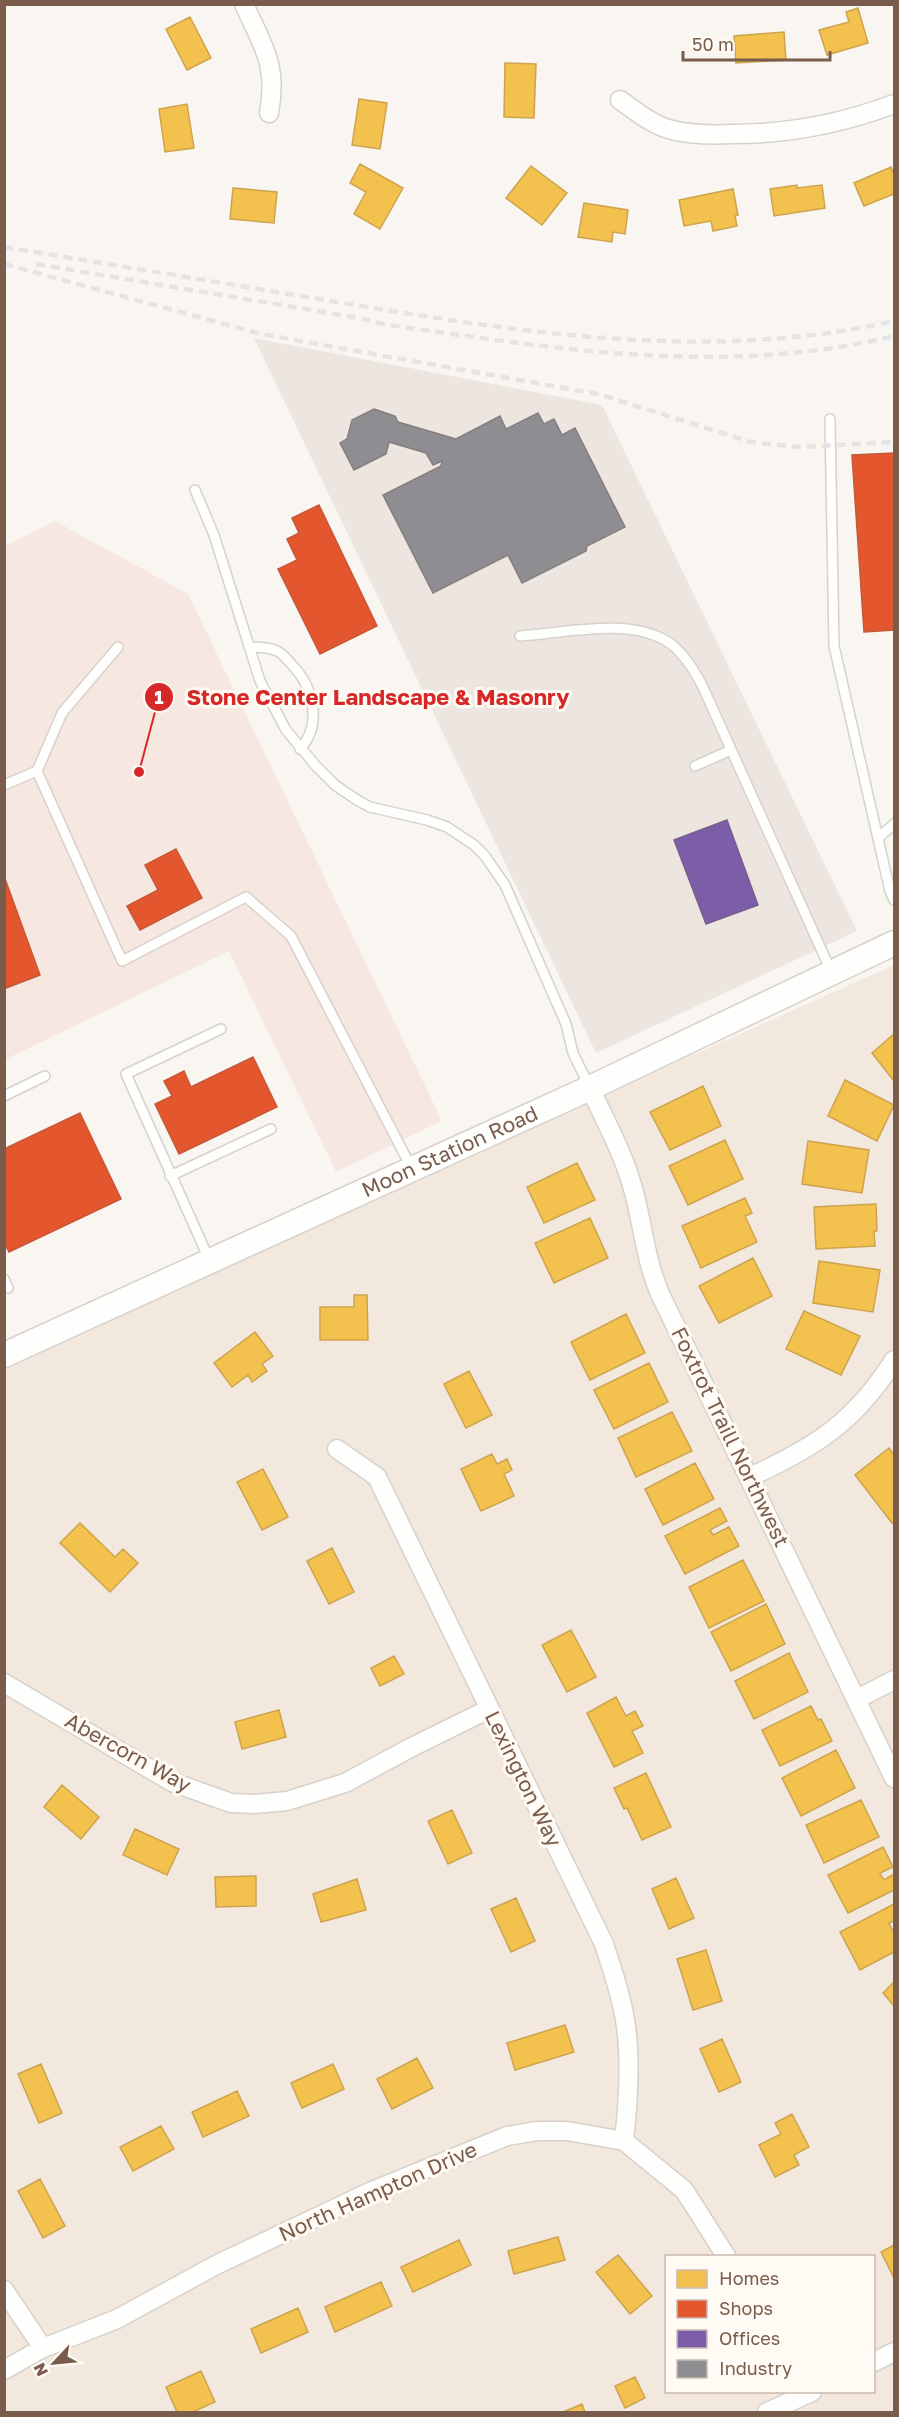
<svg xmlns="http://www.w3.org/2000/svg" width="899" height="2417" font-family="'Golos Text',sans-serif">
	<style>
		.residential { fill: #f2e8de; fill-rule: evenodd }
		.commercial { fill: #f6e8e1 }
		.industrial { fill: #ede5e0 }
		.homes { fill: #f2c14e; stroke: #cea34e; stroke-width: 1.5 }
		.shops { fill: #e4572e; stroke: #c45837; stroke-width: 1.5 }
		.offices { fill: #7b5ea7; stroke: #7b5d8c; stroke-width: 1.5 }
		.industry { fill: #8d8d92; stroke: #877e7d; stroke-width: 1.5 }
		.lines { fill: none; stroke-linecap: round; stroke-linejoin: round }
		.service-casing { stroke: #d7d1cb; stroke-width: 12 }
		.minor-casing { stroke: #d7d1cb; stroke-width: 21 }
		.tertiary-casing { stroke: #d7d1cb; stroke-width: 27 }
		.service { stroke: #fefefd; stroke-width: 9 }
		.minor { stroke: #fefefd; stroke-width: 18 }
		.tertiary { stroke: #fefefd; stroke-width: 24 }
		.rail { stroke: #e6e3e7; stroke-width: 4.5; stroke-dasharray: 9 6; stroke-linecap: butt }
		.labels { text-anchor: middle; stroke-width: 6; stroke-linejoin: round; paint-order: stroke }
		.street-label { font-size: 21px; fill: #7a5c4d; stroke: #fffaf3 }
		.leader { fill: none; stroke: #d62828; stroke-width: 2 }
		.callout-dot { fill: #d62828; stroke: #fffaf3; stroke-width: 2 }
		.mark-label { font-size: 18px; text-anchor: middle; font-weight: bold; fill: #fff }
		.callout-label { font-size: 22px; text-anchor: middle; font-weight: bold; fill: #d62828; stroke: #fffaf3; stroke-width: 6; stroke-linejoin: round; paint-order: stroke }
	</style>
	<rect width="100%" height="100%" fill="#f9f5f0"/>
	<path class="residential" d="M894 965V2412H5L4 1364ZM666 2256H874V2392H666Z"/>
	<path class="commercial" d="M55 521 188 594 442 1121 336 1172 229 951 6 1059 5 546Z"/>
	<path class="industrial" d="M254 338 602 405 857 931 596 1053Z"/>
	<path class="homes" d="M858 8 868 43 827 55 819 30 849 22 846 12Z
		M190 17 211 58 187 70 166 29Z
		M784 32 786 60 736 63 734 36Z
		M505 63 536 64 534 118 504 117Z
		M359 99 387 103 380 149 352 145Z
		M187 104 194 148 165 152 159 109Z
		M360 164 403 188 380 229 354 214 366 192 350 183Z
		M531 166 567 193 542 225 506 198Z
		M891 167 894 175V194L864 206 854 183Z
		M797 185V188L822 185 825 208 774 216 770 189Z
		M233 188 277 192 274 223 230 219Z
		M733 189 738 215 735 216 737 226 713 231 711 221 684 226 679 200Z
		M584 203 628 210 625 234 613 232 612 242 578 237Z
		M894 1034V1081L872 1053Z
		M845 1080 894 1105 877 1141 828 1116Z
		M703 1086 721 1126 670 1150 650 1112Z
		M725 1140 743 1179 688 1205 669 1166Z
		M808 1141 869 1150 862 1193 802 1184Z
		M577 1163 595 1200 544 1223 527 1187Z
		M745 1198 752 1213 745 1216 757 1242 701 1268 682 1226Z
		M876 1204 877 1231H874L875 1246 816 1249 814 1207Z
		M590 1218 608 1258 554 1283 535 1243Z
		M753 1258 772 1296 719 1323 699 1286Z
		M819 1261 880 1270 873 1312 813 1303Z
		M354 1295H367L368 1340H320V1307H354Z
		M804 1311 860 1336 841 1375 786 1349Z
		M626 1314 645 1353 590 1380 571 1342Z
		M255 1332 273 1356 262 1364 267 1371 252 1382 248 1375 232 1387 214 1363Z
		M649 1363 668 1402 614 1429 594 1390Z
		M469 1371 492 1415 466 1428 444 1384Z
		M672 1412 692 1451 636 1477 618 1438Z
		M889 1448 894 1455V1521L892 1523 855 1475Z
		M492 1454 497 1464 507 1459 512 1470 504 1474 514 1496 481 1511 461 1469Z
		M695 1463 714 1499 663 1525 645 1489Z
		M263 1469 288 1517 262 1530 237 1482Z
		M720 1508 727 1521 710 1530 713 1535 729 1527 739 1546 685 1574 665 1536Z
		M80 1523 115 1557 123 1549 138 1563 110 1592 60 1543Z
		M332 1548 354 1592 329 1604 307 1561Z
		M743 1560 764 1601 709 1628 689 1587Z
		M766 1604 785 1644 731 1671 711 1632Z
		M571 1630 596 1677 567 1692 542 1645Z
		M789 1653 808 1692 754 1719 735 1681Z
		M394 1656 404 1674 380 1686 371 1668Z
		M616 1697 626 1716 635 1711 643 1726 632 1731 643 1753 614 1767 587 1713Z
		M811 1706 818 1720 821 1719 832 1741 780 1766 762 1730Z
		M279 1710 286 1737 242 1749 235 1722Z
		M836 1750 855 1788 801 1816 782 1778Z
		M646 1773 671 1827 642 1840 627 1808 624 1809 614 1788Z
		M62 1785 99 1817 81 1839 44 1807Z
		M861 1800 879 1837 824 1863 806 1825Z
		M452 1810 472 1853 448 1864 428 1821Z
		M135 1829 179 1849 167 1875 123 1855Z
		M883 1847 893 1867 880 1873 884 1880 894 1874V1890L848 1913 828 1875Z
		M256 1876V1906L216 1907 215 1877Z
		M676 1878 694 1918 669 1929 652 1889Z
		M357 1879 366 1910 321 1922 313 1894Z
		M516 1898 535 1941 511 1952 491 1909Z
		M894 1904V1921L889 1923 892 1930 894 1929V1952L860 1970 840 1932Z
		M706 1950 722 2001 693 2010 677 1959Z
		M894 1982V2006L883 1993Z
		M565 2025 574 2052 515 2070 507 2043Z
		M722 2039 741 2082 719 2092 700 2049Z
		M417 2058 433 2088 392 2109 377 2079Z
		M41 2064 62 2113 39 2123 18 2074Z
		M333 2064 344 2089 302 2108 291 2083Z
		M237 2091 249 2116 203 2137 192 2112Z
		M792 2114 809 2147 794 2155 799 2165 775 2177 759 2145 781 2134 775 2123Z
		M161 2126 174 2149 133 2171 120 2147Z
		M40 2179 65 2226 43 2238 18 2191Z
		M558 2237 565 2260 514 2274 508 2251Z
		M459 2240 471 2265 413 2292 401 2267Z
		M894 2245V2278L881 2252Z
		M618 2255 652 2296 630 2314 596 2272Z
		M381 2282 392 2306 335 2332 325 2307Z
		M298 2308 308 2332 261 2353 251 2329Z
		M201 2371 215 2402 193 2412H177L166 2387Z
		M635 2377 645 2398 625 2408 615 2386Z
		M582 2404 585 2412H563Z"/>
	<path class="shops" d="M894 453V630L864 632 852 455Z
		M319 505 377 626 320 654 278 569 297 560 287 539 299 533 292 518Z
		M176 849 202 898 140 930 127 906 158 890 145 865Z
		M4 876 40 975 6 988 4 985Z
		M253 1057 277 1107 179 1154 155 1104 172 1096 164 1081 184 1071 191 1087Z
		M80 1113 121 1199 9 1252 4 1242V1149Z"/>
	<path class="offices" d="M727 820 758 905 706 924 674 840Z"/>
	<path class="industry" d="M374 409 395 416 398 422 456 439 500 416 506 429 538 413 544 424 554 419 562 435 575 428 625 527 587 546 586 551 522 583 508 555 433 593 383 495 441 466 442 461 433 465 426 453 389 442 386 454 354 470 340 443 347 439 352 420Z"/>
	<g class="lines">
		<g class="service-casing">
			<path id="service" d="M830 419 834 646 890 891 894 900
				M195 490 214 535 260 681 286 730 316 766 335 785 357 800 370 807 427 820 447 827 474 845 485 856 505 885 566 1024 573 1053 589 1086
				M520 636C565 633 632 616 671 644 685 655 694 670 702 685L831 971
				M118 647 62 713 37 771 122 961 246 897 291 936 411 1167
				M249 647C258 647 268 647 277 651 284 654 289 662 294 667 314 689 322 725 300 749
				M695 766 731 750
				M4 785 37 771
				M878 838 894 824
				M4 1096 45 1076
				M170 1176 271 1129
				M209 1259 126 1074 221 1029
				M4 1279 8 1288"/>
		</g>
		<g class="minor-casing">
			<path id="minor" d="M244 4C263 47 278 64 269 113
				M620 100C636 111 652 125 672 130 691 135 711 135 732 134 788 134 841 124 894 104
				M590 1088C605 1120 622 1151 632 1185 643 1222 645 1261 661 1296L894 1778
				M337 1449 377 1477 604 1944C612 1969 621 1994 625 2020 631 2056 628 2105 624 2141
				M750 1477C815 1447 855 1422 894 1360
				M4 1683 172 1782 231 1803 254 1804 287 1801 345 1783 412 1747 489 1709
				M857 1699 894 1680
				M4 2290 43 2348
				M874 2362 894 2352
				M4 2370 43 2348 117 2319 216 2265 372 2191 507 2136 537 2131H567L624 2141 684 2190 726 2256
				M767 2412 812 2392"/>
		</g>
		<g class="tertiary-casing">
			<g id="tertiary">
				<path id="s1" d="M4 1355 590 1088 894 943"/>
			</g>
		</g>
		<use href="#service" class="service"/>
		<use href="#minor" class="minor"/>
		<use href="#tertiary" class="tertiary"/>
		<path class="rail" d="M4 247C120 266 234 285 349 304 531 334 713 362 894 321
			M4 264 261 334 598 394 751 442 800 447 894 442
			M36 264 359 318 388 325C560 349 722 377 894 336"/>
	</g>
	<g class="labels">
		<g class="street-label">
			<text dy="7" stroke="none"><textPath href="#s1" startOffset="490">Moon Station Road</textPath></text>
			<text transform="translate(730 1437) rotate(64)" y="7">Foxtrot Traill Northwest</text>
			<text transform="translate(128 1753) rotate(29)" y="7">Abercorn Way</text>
			<text transform="translate(523 1779) rotate(64)" y="7">Lexington Way</text>
			<text transform="translate(378 2192) rotate(-24)" y="7">North Hampton Drive</text>
		</g>
	</g>
	<path class="leader" d="M139 772L159 697"/>
	<g class="callout-dot">
		<circle cx="139" cy="772" r="6"/>
		<circle cx="159" cy="697" r="15"/>
	</g>
	<g class="mark-label">
		<text x="159" y="704">1</text>
	</g>
	<g class="callout-label">
		<text x="378" y="705">Stone Center Landscape &amp; Masonry</text>
	</g>
	<rect width="899" height="2417" fill="none" stroke="#7a5c4d" stroke-width="12"/>
	<rect x="665" y="2255" width="210" height="138" fill="#fffaf3" stroke="#cabbb1" stroke-width="1.5"/>
	<rect x="677" y="2270" width="30" height="18" fill="#f2c14e" stroke="#cabbb1" stroke-width="1.5"/>
	<text x="719" y="2285" font-size="18" fill="#7a5c4d">Homes</text>
	<rect x="677" y="2300" width="30" height="18" fill="#e4572e" stroke="#cabbb1" stroke-width="1.5"/>
	<text x="719" y="2315" font-size="18" fill="#7a5c4d">Shops</text>
	<rect x="677" y="2330" width="30" height="18" fill="#7b5ea7" stroke="#cabbb1" stroke-width="1.5"/>
	<text x="719" y="2345" font-size="18" fill="#7a5c4d">Offices</text>
	<rect x="677" y="2360" width="30" height="18" fill="#8d8d92" stroke="#cabbb1" stroke-width="1.5"/>
	<text x="719" y="2375" font-size="18" fill="#7a5c4d">Industry</text>
	<g transform="translate(54 2363) rotate(244)" stroke="#fffaf3" stroke-width="4.5" paint-order="stroke">
	<path d="M0-4.5L10 22L0 15L-10 22Z" fill="#7a5c4d"/>
	<text y="-9" font-size="16" font-weight="bold" text-anchor="middle" fill="#7a5c4d">N</text>
	</g>
	<path d="M683 51v9h147v-9" fill="none" stroke="#7a5c4d" stroke-width="3"/>
	<text x="692" y="51" font-size="18" fill="#7a5c4d" stroke="#fffaf3" stroke-width="4.5" paint-order="stroke">50 m</text>
</svg>
